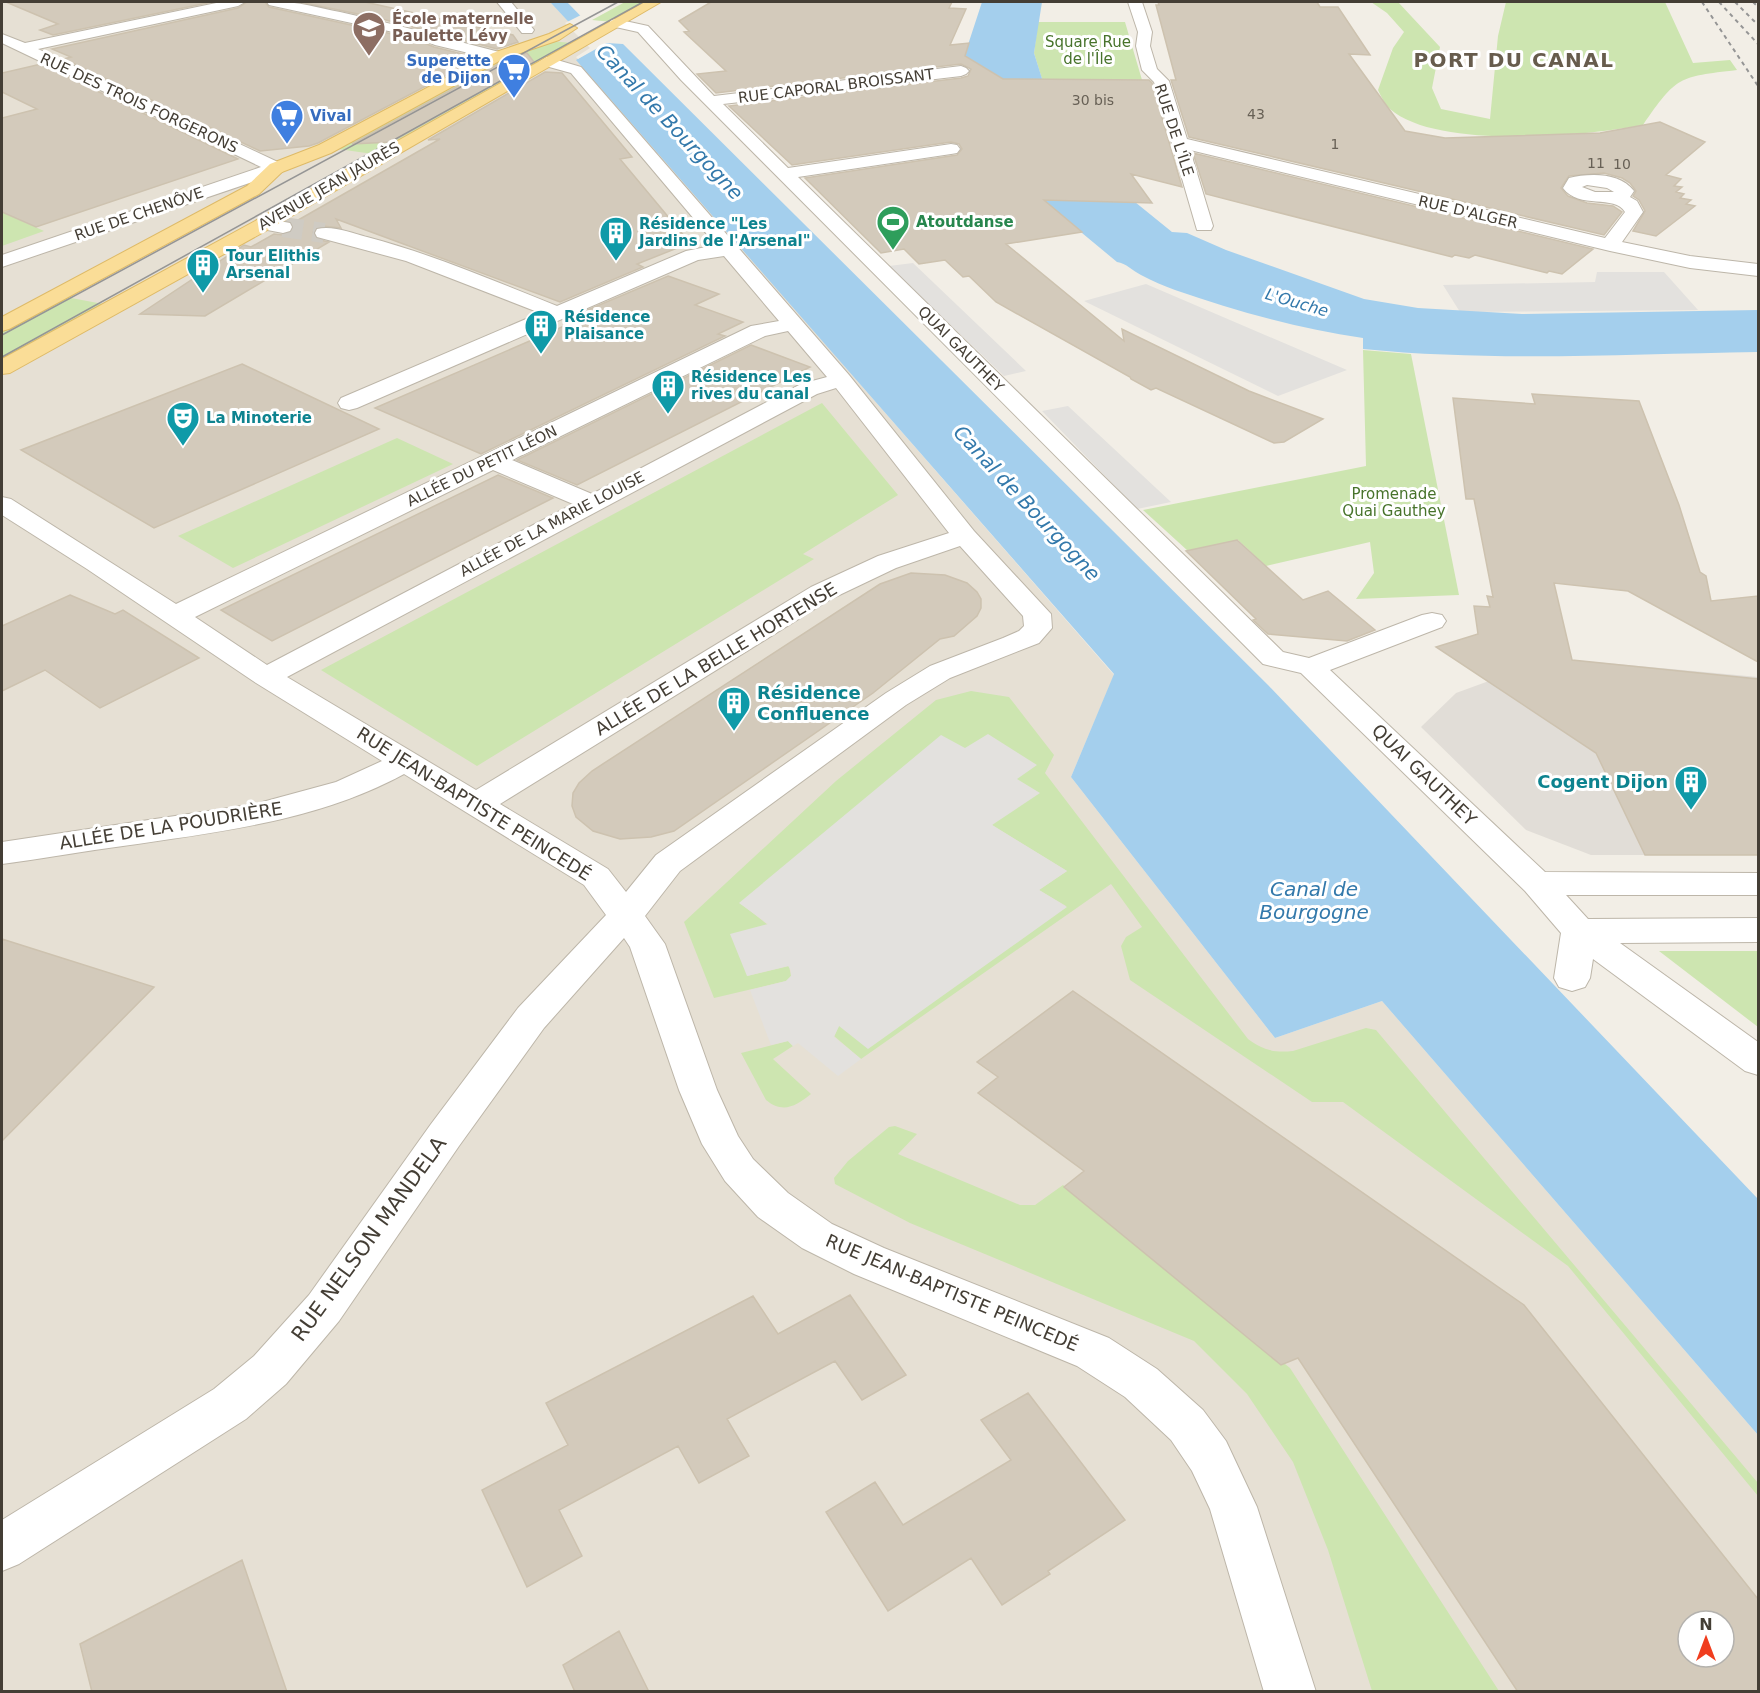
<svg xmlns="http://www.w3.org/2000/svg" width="1760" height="1693" font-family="'DejaVu Sans',sans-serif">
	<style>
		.residential { fill: #e6e0d4; fill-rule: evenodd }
		.industrial { fill: #e1ddd7 }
		.green { fill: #cde5b0 }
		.parking { fill: #e3e1de }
		.water { fill: #a4cfed }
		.pier { fill: #f2eee6 }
		.building { fill: #d3cabb; stroke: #cdc2af; stroke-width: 1.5; fill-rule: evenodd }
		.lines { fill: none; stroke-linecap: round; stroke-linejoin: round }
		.minor-tunnel { stroke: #cfcbc3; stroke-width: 20; stroke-dasharray: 20 10; stroke-linecap: butt }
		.minor-casing { stroke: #bdb6a9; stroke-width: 2 }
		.major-casing { stroke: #deba67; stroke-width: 2 }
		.minor { fill: #fff; fill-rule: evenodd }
		.major { fill: #fadd97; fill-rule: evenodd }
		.tram { stroke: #959595; stroke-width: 1.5 }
		.rail { stroke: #959595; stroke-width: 2; stroke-dasharray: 4 4; stroke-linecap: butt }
		.labels { text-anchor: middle; stroke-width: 6; stroke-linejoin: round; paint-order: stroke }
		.far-number-label { font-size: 14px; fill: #686156 }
		.far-education-label { font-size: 15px; font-weight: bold; fill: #785e54; stroke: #fff; text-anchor: start }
		.far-park-label { font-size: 15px; fill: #47732b; stroke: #fff }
		.far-shop-label { font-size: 15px; font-weight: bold; fill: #366cbe; stroke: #fff; text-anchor: end }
		.far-street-label { font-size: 15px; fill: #443e35; stroke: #fff }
		.far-leisure-label { font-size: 15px; font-weight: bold; fill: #27864d; stroke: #fff; text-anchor: start }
		.far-culture-label { font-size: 15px; font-weight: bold; fill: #0d838f; stroke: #fff; text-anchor: start }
		.far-water-label { font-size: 16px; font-style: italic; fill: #3379ab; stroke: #fff }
		.street-label { font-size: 18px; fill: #443e35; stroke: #fff }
		.culture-label { font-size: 18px; font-weight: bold; fill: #0d838f; stroke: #fff; text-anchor: start }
		.far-district-label { font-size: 20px; font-weight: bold; letter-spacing: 1.5px; fill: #675c4d; stroke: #fff }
		.water-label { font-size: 20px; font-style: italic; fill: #3379ab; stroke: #fff }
		.near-street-label { font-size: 21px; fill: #443e35; stroke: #fff }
	</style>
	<rect width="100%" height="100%" fill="#f2eee6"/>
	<path class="residential" d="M2 2H550L595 49 577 60 1114 675 1071 777 1275 1038 1382 1001 1758 1435V1691L2 1692ZM1688 1621H1724V1657H1688Z"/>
	<path class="industrial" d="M1552 658 1758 677V855H1591L1526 830 1421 727 1456 693Z"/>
	<path class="green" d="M625 2H647L612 22 592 20Z
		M1371 2H1398L1440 47 1432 88 1441 109 1490 119 1498 36 1506 2H1665L1693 63 1730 60 1737 70C1678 77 1677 76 1643 125 1585 136 1437 150 1390 109 1385 105 1381 96 1378 90L1393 48 1404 32 1387 13Z
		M1038 22H1125L1142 80 1042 79 1034 53Z
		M551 41 571 43 373 154 338 149 517 53Z
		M2 212 44 231 2 246Z
		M66 297 103 304 2 360V332Z
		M1363 350 1411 354 1459 595 1356 599 1374 573 1370 542 1266 566 1238 540 1188 551 1143 510 1366 466Z
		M822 403 898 495 803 554 814 559 477 766 321 670Z
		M397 438 453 464 233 568 178 536Z
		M971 691 1009 697 1054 755 1045 773 1248 1039C1263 1050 1274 1053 1293 1051L1366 1028 1376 1030 1758 1483V1496L1568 1266 1343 1102H1312L1130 980 1121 946 1126 937 1142 927 1111 884 861 1059 834 1036 839 1026 1066 906 1039 890 1067 871 992 825 1016 779 1036 764 740 903 768 925 747 976 789 966 791 976 786 981 714 998 684 922 836 781 936 700Z
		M1659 951H1758V1027Z
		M788 1041 793 1046 773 1059 811 1094C796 1106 783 1114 766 1100L741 1053Z
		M895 1126 917 1134 898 1154 1020 1205H1035L1063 1185 1290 1368 1499 1691H1372L1328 1550 1293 1462 1247 1394 1194 1341 910 1223 835 1184 834 1178 848 1161 889 1127Z"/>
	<path class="parking" d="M913 263 1026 371 1004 376 889 266Z
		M1597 272H1664L1698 310 1460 312 1443 285 1595 282Z
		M1146 284 1347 370 1278 396 1084 301Z
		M1068 406 1171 502 1137 509 1042 411Z
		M988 734 1037 765 1017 779 1040 793 992 825 1067 871 1039 890 1067 907 868 1049 839 1026 834 1037 861 1059 838 1076 798 1043 793 1046 788 1041 771 1045 750 990 786 981 791 976V970L788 966 747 976 730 934 768 924 739 903 941 735 965 748Z"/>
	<path class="water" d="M550 2H567L607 43 623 44 1268 685 1758 1199V1435L1382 1001 1275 1038 1071 777 1114 674 576 60 594 49Z
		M982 2H1042L1034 53 1044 85 1135 202 1172 232 1187 233 1226 250 1364 299 1418 308 1522 314 1758 310V352C1627 354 1494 362 1363 349V338C1299 329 1236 311 1175 290 1164 286 1152 281 1141 275 1133 271 1126 263 1117 262L1035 194 982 96 964 57Z"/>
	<path class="pier" d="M583 14 608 40H612L578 59 576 57 590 48 565 23Z"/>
	<path class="building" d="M6 2H212L53 35 40 30 58 24Z
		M247 2H265L269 7 415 39 434 47 479 58 318 143 309 146 260 151 64 59 71 57 52 49 238 8Z
		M300 2H365L513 35 518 42 497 49 382 19Z
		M711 2H952L949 8 966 9 950 45 969 43 965 56 1003 79 1149 80 1152 83 1182 187 1131 174 1152 203 1044 200 1082 232 1006 244 1124 341 1122 329 1249 391 1323 419 1284 442 1274 443 1156 388 1151 390 1131 379 1130 377 996 302 969 276 963 277 945 260 919 264 904 249 881 253 805 178 957 155 962 149 959 144 951 142 792 165 729 106 961 78 968 76 971 69 961 64 716 93 697 74 726 71 684 32 689 31 679 21Z
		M1158 2H1317L1320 7H1338L1370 55 1349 54 1405 131 1445 138 1600 133 1660 122 1705 142 1666 175 1681 179 1674 186 1682 187 1676 192 1684 194 1680 198 1691 200 1686 204 1695 206 1656 236 1633 231 1645 211 1639 200 1633 196 1636 191 1630 183 1622 178 1604 173 1569 176 1561 188 1568 196 1587 203 1613 206 1622 212 1604 235 1189 137 1171 80H1176L1156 5H1159Z
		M527 53 534 62 391 142 352 144 504 61Z
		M41 64 238 159 36 227 2 212V118L37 109 2 92V73Z
		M545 72 562 73 632 157 620 159 690 243 637 264 643 267 560 302 336 219 341 228 322 226 317 227 313 232 316 239 329 242 205 316 140 314 244 245 251 247 274 234 283 235 291 233 294 228 293 223 440 139 428 140Z
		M1193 153 1593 249 1562 274 1549 271 1547 273 1475 255 1469 258 1455 255 1452 257 1206 194Z
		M668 276 719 294 695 305 743 322 718 334 725 336 481 454 375 408 592 314 585 311Z
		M751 345 810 367 577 485 517 460Z
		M242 364 379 429 154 528 21 450Z
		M1532 394 1639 401 1679 505 1700 572 1706 576 1711 601 1758 596V662L1628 591 1554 583 1572 660 1758 679V855H1645L1596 753 1436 647 1478 634 1474 606 1490 607 1487 596 1493 597 1474 499H1466L1453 398 1535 404Z
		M498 475 553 498 272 641 221 610Z
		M1237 540 1303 600 1328 591 1375 630 1347 641 1268 634 1253 620 1256 619 1186 551Z
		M911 573 945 575 967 583 977 592 981 599V608L977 616 954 636 940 639 873 693 674 831 651 837 620 839 593 831 576 817 572 806 573 793 579 783 592 771 880 584Z
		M70 595 115 614 123 610 199 658 100 708 45 670 2 691V626Z
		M2 939 154 987 2 1141Z
		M1073 991 1524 1305 1758 1599V1692H1518L1298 1358 1281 1365 1064 1187 1084 1171 978 1093 998 1077 977 1062ZM1688 1621H1724V1657H1688Z
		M850 1295 906 1375 862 1400 835 1361 727 1419 749 1456 699 1483 678 1446 559 1510 582 1556 527 1587 482 1490 568 1445 546 1403 753 1296 778 1334Z
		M1028 1393 1125 1520 1048 1571 1050 1574 1002 1605 971 1558 888 1611 826 1512 875 1482 903 1525 1011 1460 981 1420Z
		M242 1560 287 1692H92L80 1644Z
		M619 1631 649 1692H575L563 1665Z"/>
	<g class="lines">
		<path class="minor-tunnel" d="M283 227 324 233"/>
		<g class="minor-casing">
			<path id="minor" d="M221 2H245L238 6 38 49 282 164 285 168 282 172 2 267V255L261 167 2 43V34L25 43Z
				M267 2C292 0 316 7 340 12 395 24 449 39 503 53L505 56 498 60 435 45 416 37 269 5Z
				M497 2H511L534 30 532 33H522Z
				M1128 2H1142L1152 32 1150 46 1157 69 1169 81 1187 139 1605 238 1625 212C1615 194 1579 210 1563 188L1569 178C1589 173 1620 172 1634 191L1630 197 1637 201 1643 212 1622 242 1690 256 1758 264V276L1690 268 1610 251 1190 150 1213 226 1211 230H1197L1154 82 1142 70 1136 46 1138 32ZM1587 185 1607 188 1614 192H1595L1582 187Z
				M616 19 648 26 714 96 961 66 966 68 969 71 966 74 961 76 723 104 788 168 951 144 957 145 960 149 957 153 951 154 798 177 1283 652 1309 658 1422 615 1432 613 1442 615 1446 621 1442 627 1330 670 1545 872 1758 873V895H1566L1588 919 1758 918V942L1620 943 1758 1042V1075L1745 1071 1593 959 1590 978 1585 987 1572 991 1559 987 1554 978 1561 933 1525 891 1301 673 1263 664 681 80 638 32 611 26 609 23 611 20Z
				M547 57 581 67 849 375 974 531 1051 614 1052 628 1039 643 950 678 906 705 680 871 645 916 665 944 717 1090 738 1136 753 1159 788 1193 832 1224 884 1248 1109 1338 1157 1369 1203 1410 1226 1441 1257 1507 1316 1692H1264L1210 1509 1192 1471 1171 1440 1125 1397 1077 1366 854 1274 802 1248 758 1217 725 1181 702 1144 679 1090 630 947 624 938 544 1028 459 1146 339 1321 286 1384 246 1419 19 1564 2 1571V1520L214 1389 254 1356 309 1295 431 1124 518 1008 606 915 584 885 404 774C318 821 218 832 123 846 83 851 42 859 2 864V842L255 804 336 782 382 761 256 683 87 569 2 515V497L11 499 176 604 751 326 779 321 724 256 698 260 357 408 349 410 341 408 338 403 341 398 540 313 406 261 317 237 315 233 317 229C332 225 352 233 367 237 432 254 494 281 557 306L686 251 716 245 571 73 542 65 539 62ZM788 331 827 377 801 384 592 494 512 460 765 336ZM836 388 949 533 878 556 811 587 476 790 287 677 817 394ZM493 470 573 504 267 665 195 617ZM960 546 1023 616 1024 626 1019 631 1003 638 930 666 886 693 656 855 626 892 608 869 500 804 831 599 896 568Z
				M264 218 290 223 292 227 290 231 283 233 257 228 255 224 257 220Z"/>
		</g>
		<g class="major-casing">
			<path id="major" d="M645 2H661L271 228 10 373 2 374V359L257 220Z
				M570 24 577 28 559 40 503 59 331 153 282 172 259 194 9 329 2 331V317L247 186 270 164 319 145 493 53 549 34Z"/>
		</g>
		<use href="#minor" class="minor"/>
		<use href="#major" class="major"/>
		<path class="tram" d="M2 335 618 2
			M2 357 643 2"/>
		<path class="rail" d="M1702 2 1758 86
			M1719 2 1758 44
			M1735 2 1758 25
			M1753 2 1758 7"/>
	</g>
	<defs>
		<g id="school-pin" transform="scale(1.725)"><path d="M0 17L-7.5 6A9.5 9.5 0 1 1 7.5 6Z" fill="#8d6e63" stroke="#fff"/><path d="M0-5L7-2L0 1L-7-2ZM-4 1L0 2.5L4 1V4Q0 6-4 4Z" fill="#fff"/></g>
		<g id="supermarket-pin" transform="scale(1.725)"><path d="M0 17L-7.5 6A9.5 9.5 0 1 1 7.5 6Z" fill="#3f7fe0" stroke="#fff"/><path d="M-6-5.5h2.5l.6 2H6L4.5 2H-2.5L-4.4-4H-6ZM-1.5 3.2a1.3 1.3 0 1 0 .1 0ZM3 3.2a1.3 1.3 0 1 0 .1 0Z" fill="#fff"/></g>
		<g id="stadium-pin" transform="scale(1.725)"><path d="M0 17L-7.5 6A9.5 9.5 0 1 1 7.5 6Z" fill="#2e9e5b" stroke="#fff"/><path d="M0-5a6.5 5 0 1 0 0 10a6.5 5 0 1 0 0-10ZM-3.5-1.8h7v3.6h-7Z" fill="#fff"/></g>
		<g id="building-pin" transform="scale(1.725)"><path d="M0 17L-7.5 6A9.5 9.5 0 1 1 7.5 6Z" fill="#0f9aa8" stroke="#fff"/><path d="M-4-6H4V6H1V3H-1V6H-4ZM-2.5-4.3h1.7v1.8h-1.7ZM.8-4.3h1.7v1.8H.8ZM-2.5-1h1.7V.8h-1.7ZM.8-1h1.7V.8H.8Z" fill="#fff"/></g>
		<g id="theatre-pin" transform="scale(1.725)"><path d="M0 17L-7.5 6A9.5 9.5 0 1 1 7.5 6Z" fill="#0f9aa8" stroke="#fff"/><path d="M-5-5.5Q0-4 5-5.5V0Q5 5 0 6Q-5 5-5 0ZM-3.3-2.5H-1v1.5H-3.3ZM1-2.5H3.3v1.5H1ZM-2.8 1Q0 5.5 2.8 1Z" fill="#fff"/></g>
	</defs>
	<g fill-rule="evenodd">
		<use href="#school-pin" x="369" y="28"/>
		<use href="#supermarket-pin" x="514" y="70"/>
		<use href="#supermarket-pin" x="287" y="116"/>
		<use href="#stadium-pin" x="893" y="222"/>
		<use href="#building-pin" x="616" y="233"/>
		<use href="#building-pin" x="203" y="265"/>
		<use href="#building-pin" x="541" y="326"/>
		<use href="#building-pin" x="668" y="386"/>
		<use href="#theatre-pin" x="183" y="418"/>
		<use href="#building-pin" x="734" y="703"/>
		<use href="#building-pin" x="1691" y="782"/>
	</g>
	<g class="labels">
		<g class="far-number-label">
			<text x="1093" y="105">30 bis</text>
			<text x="1256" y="119">43</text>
			<text x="1335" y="149">1</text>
			<text x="1596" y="168">11</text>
			<text x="1622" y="169">10</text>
		</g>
		<g class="far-education-label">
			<text x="392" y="24">École maternelle<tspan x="392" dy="17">Paulette Lévy</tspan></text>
		</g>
		<g class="far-park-label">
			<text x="1088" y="47">Square Rue<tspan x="1088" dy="17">de l'Île</tspan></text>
			<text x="1394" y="499">Promenade<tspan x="1394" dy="17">Quai Gauthey</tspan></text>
		</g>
		<g class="far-shop-label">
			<text x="491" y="66">Superette<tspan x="491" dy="17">de Dijon</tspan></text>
			<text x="310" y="121" text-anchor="start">Vival</text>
		</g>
		<g class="far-street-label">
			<text transform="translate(836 86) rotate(-7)" y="5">RUE CAPORAL BROISSANT</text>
			<text transform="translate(139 103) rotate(25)" y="5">RUE DES TROIS FORGERONS</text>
			<text transform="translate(1174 130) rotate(72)" y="5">RUE DE L'ÎLE</text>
			<text transform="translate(329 186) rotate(-30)" y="5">AVENUE JEAN JAURÈS</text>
			<text transform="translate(1468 212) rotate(13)" y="5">RUE D'ALGER</text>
			<text transform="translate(139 214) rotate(-19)" y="5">RUE DE CHENÔVE</text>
			<text transform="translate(961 349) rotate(45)" y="5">QUAI GAUTHEY</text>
			<text transform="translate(482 466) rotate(-26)" y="5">ALLÉE DU PETIT LÉON</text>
			<text transform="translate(552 524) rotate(-28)" y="5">ALLÉE DE LA MARIE LOUISE</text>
		</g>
		<g class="far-leisure-label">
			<text x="916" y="227">Atoutdanse</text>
		</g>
		<g class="far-culture-label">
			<text x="639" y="229">Résidence "Les<tspan x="639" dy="17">Jardins de l'Arsenal"</tspan></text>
			<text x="226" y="261">Tour Elithis<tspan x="226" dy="17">Arsenal</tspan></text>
			<text x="564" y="322">Résidence<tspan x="564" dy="17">Plaisance</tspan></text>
			<text x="691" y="382">Résidence Les<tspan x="691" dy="17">rives du canal</tspan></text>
			<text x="206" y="423">La Minoterie</text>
		</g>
		<g class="far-water-label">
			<text transform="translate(1297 302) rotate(16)" y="6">L'Ouche</text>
		</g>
		<g class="street-label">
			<text transform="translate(716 659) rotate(-31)" y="6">ALLÉE DE LA BELLE HORTENSE</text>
			<text transform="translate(1424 775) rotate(44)" y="6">QUAI GAUTHEY</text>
			<text transform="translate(474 804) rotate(32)" y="6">RUE JEAN-BAPTISTE PEINCEDÉ</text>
			<text transform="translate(171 826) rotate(-9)" y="6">ALLÉE DE LA POUDRIÈRE</text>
			<text transform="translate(952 1293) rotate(23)" y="6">RUE JEAN-BAPTISTE PEINCEDÉ</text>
		</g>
		<g class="culture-label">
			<text x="757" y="699">Résidence<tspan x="757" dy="21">Confluence</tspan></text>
			<text x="1668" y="788" text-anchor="end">Cogent Dijon</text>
		</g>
		<g class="far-district-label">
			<text x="1514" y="67">PORT DU CANAL</text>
		</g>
		<g class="water-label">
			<text transform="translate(670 122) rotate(47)" y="7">Canal de Bourgogne</text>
			<text transform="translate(1027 503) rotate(47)" y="7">Canal de Bourgogne</text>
			<text x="1314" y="896">Canal de<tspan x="1314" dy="23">Bourgogne</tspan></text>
		</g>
		<g class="near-street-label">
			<text transform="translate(369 1239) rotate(-54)" y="7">RUE NELSON MANDELA</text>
		</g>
	</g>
	<rect width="1760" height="1693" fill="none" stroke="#443e35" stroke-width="6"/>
	<g transform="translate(1706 1639)"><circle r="28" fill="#ffffff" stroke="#b4b2ae" stroke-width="1.5"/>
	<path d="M0-4.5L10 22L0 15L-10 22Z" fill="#f03d1e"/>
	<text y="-9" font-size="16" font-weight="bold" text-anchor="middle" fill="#443e35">N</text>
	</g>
</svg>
